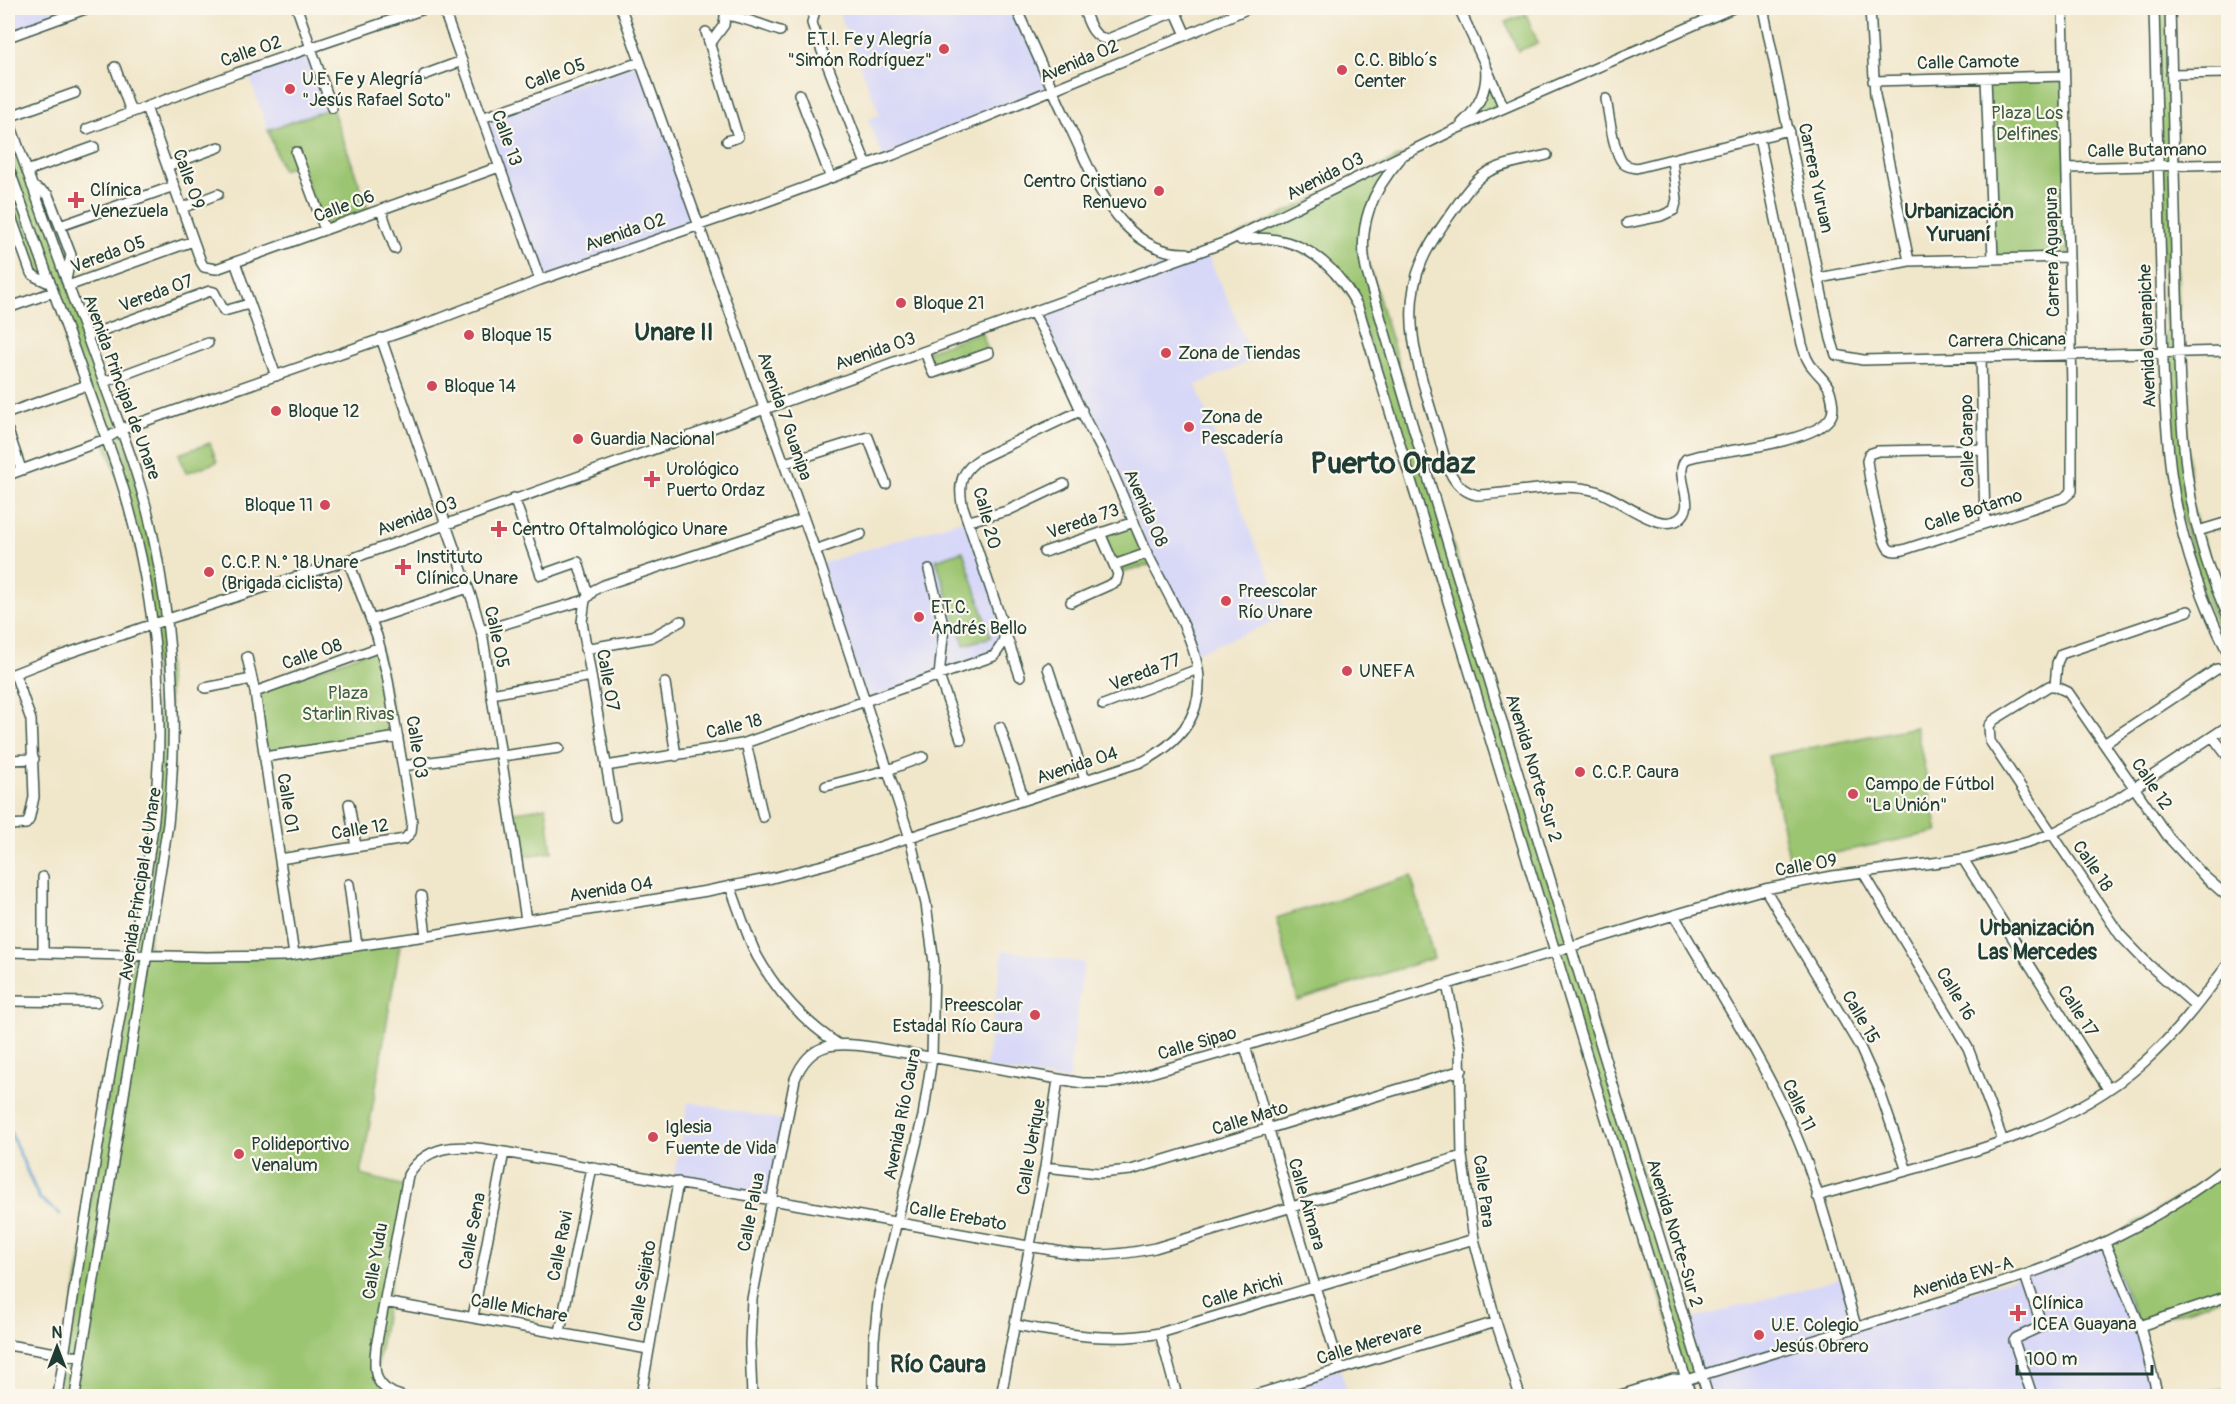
<svg xmlns="http://www.w3.org/2000/svg" width="2236" height="1404" font-family="Pangolin,sans-serif">
	<style>
		.built { fill: #d7d7f8 }
		.green { fill: #9bc571; stroke: #5d8152; stroke-width: 1.5 }
		.lines { fill: none; stroke-linecap: round; stroke-linejoin: round }
		.stream { stroke: #5da0d1; stroke-width: 3 }
		.minor-casing { stroke: #3e564a; stroke-width: 12 }
		.minor { stroke: #fff; stroke-width: 9 }
		.poi-dot { fill: #d1495b; stroke: #fbf7ec; stroke-width: 2 }
		.labels { text-anchor: middle; stroke-width: 4.5; stroke-linejoin: round; paint-order: stroke }
		.poi-label { font-size: 18px; fill: #1f3d34; stroke: #fbf7ec; text-anchor: start }
		.street-label { font-size: 18px; fill: #1f3d34; stroke: #fbf7ec }
		.park-label { font-size: 18px; fill: #3e5f43; stroke: #fbf7ec }
		.neighbourhood-label { font-size: 20px; font-weight: bold; fill: #1f3d34; stroke: #fbf7ec }
		.quarter-label { font-size: 21px; font-weight: bold; fill: #1f3d34; stroke: #fbf7ec }
		.district-label { font-size: 24px; font-weight: bold; fill: #1f3d34; stroke: #fbf7ec }
		.town-label { font-size: 30px; font-weight: bold; fill: #1f3d34; stroke: #fbf7ec }
	</style>
	<rect width="100%" height="100%" fill="#fbf7ec"/>
	<filter id="ink" filterUnits="userSpaceOnUse"><feTurbulence type="fractalNoise" baseFrequency=".0167" numOctaves="2"/><feDisplacementMap in="SourceGraphic" scale="12" xChannelSelector="R" yChannelSelector="G"/><feConvolveMatrix kernelMatrix="1 2 1 2 8 2 1 2 1" color-interpolation-filters="sRGB"/></filter>
	<filter id="wash" filterUnits="userSpaceOnUse"><feTurbulence type="fractalNoise" baseFrequency=".008" numOctaves="4" result="noise"/><feDisplacementMap in="SourceGraphic" scale="24" xChannelSelector="R" yChannelSelector="G"/><feGaussianBlur stdDeviation="1.35" result="paint"/><feColorMatrix in="noise" values="0 0 0 0 0 0 0 0 0 0 0 0 0 0 0 0 0 1.4 0 .05"/><feComposite in="paint" operator="in"/></filter>
	<g filter="url(#wash)">
		<rect width="100%" height="100%" fill="#f0e6ca"/>
		<path class="built" d="M8 8H88L8 37Z
			M837 8H1016L1052 90 883 158 868 119 880 115Z
			M311 48 332 108 268 130 247 70Z
			M640 62 699 223 540 280 482 118Z
			M1205 249 1254 360 1196 385 1255 544 1289 616 1195 653 1096 429 1089 425 1033 313Z
			M968 518 1005 632 994 656 866 701 820 564Z
			M1003 950 1084 963 1068 1081 986 1068Z
			M688 1102 787 1121 770 1199 673 1181Z
			M2105 1243 2140 1326 2156 1387 2118 1396H1709L1685 1321 1842 1278 1856 1326 2001 1283Z
			M1340 1369 1349 1396H1252Z"/>
		<path class="green" d="M2154 8H2170L2180 352 2192 507 2228 616V653L2201 590 2171 473Z
			M1526 14 1538 43 1518 51 1506 22Z
			M1487 74 1504 108 1456 129 1470 116Z
			M2064 76 2069 257 1993 259 1986 78Z
			M332 108 370 214 325 230 300 164 282 170 268 130Z
			M8 118 32 186 45 192 71 255 66 280 122 429 164 593 173 775 147 954 247 957 401 939 361 1175 405 1186 376 1375 401 1396H58L151 841 158 688 132 518 49 283 36 277 9 211 16 190 8 166Z
			M1403 155 1381 182 1363 245 1702 1375 1686 1380 1358 307 1322 259 1265 238 1226 242Z
			M981 332 989 353 933 373 925 352Z
			M210 443 217 462 186 473 179 454Z
			M1134 522 1153 564 1118 574 1100 533Z
			M963 551 991 637 964 645 936 560Z
			M380 647 398 737 264 757 255 692Z
			M1916 727 1938 832 1790 862 1768 756Z
			M546 807 552 852 517 857 510 813Z
			M1411 876 1434 958 1298 1001 1276 918Z
			M2228 1166V1296L2140 1326 2105 1243Z
			M2156 1387 2158 1396H2118Z
			M2228 1388V1396H2175Z"/>
		<g class="lines">
			<path class="stream" d="M8 1127 39 1198 60 1214"/>
		</g>
	</g>
	<g filter="url(#ink)">
		<g class="lines">
			<g class="minor-casing">
				<path id="minor" d="M297 8 332 108
					M443 8 540 280
					M621 8 820 564 910 838 926 904 934 963 932 1058 923 1116 879 1294 874 1340 873 1396
					M1016 8C1035 51 1055 95 1075 138 1089 168 1102 201 1126 226 1143 243 1162 254 1187 253
					M1083 8C1088 20 1092 39 1108 39L1176 11
					M1174 8 1186 35
					M1459 8 1485 64C1489 87 1479 108 1462 123
					M1763 8 1831 339 1836 355 1863 360 2228 351
					M1870 8 1875 95 1909 261
					M2154 8C2156 96 2158 184 2161 272 2162 338 2163 406 2171 472 2179 535 2200 597 2228 653
					M2170 8C2172 102 2174 196 2177 290 2181 406 2177 507 2228 616
					M815 10 812 23 817 38 866 164
					M726 15C745 18 762 25 780 31
					M706 32 738 137 727 141
					M8 37 88 8
					M710 44 724 25 726 8
					M115 67 131 112
					M1487 69 1504 108
					M2171 74 2228 73
					M424 75 462 61
					M1986 78 1993 259
					M1873 81 2064 76
					M799 94 830 176
					M1606 99C1609 114 1613 152 1623 163 1627 167 1632 167 1636 168L1789 130
					M146 107 201 262 204 267 216 269 499 167
					M8 117 75 93
					M8 118C36 197 64 275 93 353 113 409 136 464 150 522 172 620 179 724 168 824L75 1396
					M482 118 640 62
					M87 129 237 73 427 8
					M296 152 325 230
					M1547 155C1528 160 1503 163 1486 173 1472 182 1460 201 1450 215 1440 229 1429 244 1422 261 1398 316 1421 376 1437 430 1445 455 1447 488 1477 495 1512 494 1563 481 1596 491 1618 497 1658 534 1679 519 1699 505 1672 476 1686 459L1697 456C1727 450 1813 443 1830 418 1835 412 1832 398 1830 391 1827 381 1820 377 1814 369 1807 362 1805 354 1802 344L1759 138
					M1400 159C1372 191 1357 226 1366 269L1453 561 1708 1396
					M8 166 117 468C154 581 167 700 154 818 146 888 130 958 118 1028 97 1150 76 1273 58 1396
					M167 166 219 147
					M2067 168 2228 164
					M27 171 94 147
					M32 186 48 195 71 255 66 280
					M16 190 9 206V211L31 273 36 277 49 283
					M182 208 218 194
					M381 210 395 249
					M1627 223 1661 216 1674 210 1677 199 1672 160
					M60 226 174 186
					M1241 240C1295 231 1333 260 1358 307L1691 1396
					M8 245 19 241
					M235 262 276 376
					M1819 278 1909 261 2069 257
					M68 286 193 241
					M8 308 53 292
					M87 336 210 291 214 292 224 311 249 304
					M381 338 473 602 483 638 526 920
					M925 352 933 373 989 353
					M1981 357 1985 523
					M104 382 208 343
					M8 413 87 385
					M8 431 21 469
					M1983 449 1878 451 1869 454 1867 461C1869 475 1881 544 1889 549 1893 552 1898 551 1903 550L2064 498 2072 491V387L2063 8
					M785 463 868 437 886 484
					M8 475 106 439 122 429 439 319 540 280 749 208 893 155 1186 35 1249 8
					M514 498 541 575 578 562 588 595
					M969 521 1007 511 1064 484
					M2198 531 2228 522
					M815 550 861 534
					M1044 552 1134 522
					M1114 565 1148 553
					M929 570 944 627 939 676 961 739
					M1071 602 1116 582 1118 574 1100 533
					M371 620 468 588
					M481 631 585 600
					M585 649 652 637 681 621
					M247 657 255 692 294 955
					M1048 668 1085 780
					M8 676 54 658 168 619 348 560 1226 242 1456 129 1733 8
					M1020 676 962 504C958 482 962 470 981 458L1082 410
					M665 683 676 756
					M2055 686H2049L1994 720 1989 726 1990 741 2120 935 2148 964 2196 1006
					M2055 686 2068 692 2169 838 2204 876 2228 897
					M2055 686 2057 663 2061 654 2188 611
					M205 688 252 679
					M255 692 380 647
					M491 694 591 676
					M1103 705 1198 669
					M1000 727 1024 800
					M2213 737 2228 757
					M746 743 763 817
					M2104 744 2217 669
					M502 756 559 748
					M264 757 398 737
					M8 760 34 759
					M403 766 501 752
					M606 766 742 744 994 656 1003 643 1005 632
					M826 786 888 770 923 757
					M349 804 356 847
					M615 817 582 622 585 600 594 590 604 585 804 519
					M8 825 26 824 29 820 34 797 31 720 15 674
					M280 859 405 839 411 832 412 822 387 675 377 636 348 560
					M1963 859 2108 1089
					M1863 872 1968 1048 2003 1141
					M43 877V953
					M349 884 357 946
					M730 886C739 909 746 934 757 956 777 992 804 1022 838 1044
					M1765 889 1860 1047 1879 1089 1907 1171
					M421 896 426 936
					M1674 915C1715 987 1763 1058 1796 1135 1822 1196 1837 1263 1856 1326
					M8 952 206 957 284 956 426 936 707 891 772 878 827 864 1144 761C1175 745 1198 721 1199 685 1201 646 1165 590 1148 555 1134 524 1122 493 1108 463 1102 449 1094 436 1087 423 1069 386 1054 348 1033 313
					M1447 984 1460 1048 1462 1156 1474 1239 1496 1322 1520 1396
					M8 1001 96 1002
					M1245 1046 1291 1207 1340 1369
					M1045 1167 1099 1173 1131 1170 1462 1070
					M1817 1196C1929 1162 2052 1142 2143 1063 2176 1034 2202 999 2228 964
					M2105 1243 2140 1326 2158 1396
					M2025 1275 2042 1326 2016 1338 2014 1341 2032 1395
					M384 1302 648 1349
					M473 1317 504 1152
					M1015 1325C1066 1334 1108 1343 1160 1333L1474 1239
					M2140 1326 2228 1296
					M560 1332 592 1167
					M1160 1333 1177 1396
					M8 1345 80 1357
					M401 1396C374 1388 373 1372 376 1347L408 1175C430 1139 469 1146 504 1152L1073 1254C1102 1257 1127 1254 1155 1248L1462 1156
					M641 1396 678 1182
					M752 1396 750 1344 752 1299 795 1079C810 1041 836 1042 871 1047L1082 1083H1111L1123 1081 1245 1046 1674 915 1765 889 1833 876 1963 859 2028 842 2051 834 2111 803 2228 726
					M1001 1396 1045 1167 1058 1080
					M1252 1396 1496 1322
					M1617 1396 1673 1379 1686 1380
					M1645 1396 1676 1387 1686 1380 2001 1283C2082 1257 2161 1219 2228 1166"/>
			</g>
			<use href="#minor" class="minor"/>
		</g>
	</g>
	<g class="poi-dot">
		<circle cx="944" cy="49" r="6"/>
		<circle cx="1342" cy="70" r="6"/>
		<circle cx="290" cy="89" r="6"/>
		<circle cx="1159" cy="191" r="6"/>
		<path d="M73 191h6v6h6v6h-6v6h-6v-6h-6v-6h6z"/>
		<circle cx="901" cy="303" r="6"/>
		<circle cx="469" cy="335" r="6"/>
		<circle cx="1166" cy="353" r="6"/>
		<circle cx="432" cy="386" r="6"/>
		<circle cx="276" cy="411" r="6"/>
		<circle cx="1189" cy="427" r="6"/>
		<circle cx="578" cy="439" r="6"/>
		<path d="M649 470h6v6h6v6h-6v6h-6v-6h-6v-6h6z"/>
		<circle cx="325" cy="505" r="6"/>
		<path d="M496 520h6v6h6v6h-6v6h-6v-6h-6v-6h6z"/>
		<path d="M400 558h6v6h6v6h-6v6h-6v-6h-6v-6h6z"/>
		<circle cx="209" cy="572" r="6"/>
		<circle cx="1226" cy="601" r="6"/>
		<circle cx="919" cy="617" r="6"/>
		<circle cx="1347" cy="671" r="6"/>
		<circle cx="1580" cy="772" r="6"/>
		<circle cx="1853" cy="794" r="6"/>
		<circle cx="1035" cy="1015" r="6"/>
		<circle cx="653" cy="1137" r="6"/>
		<circle cx="239" cy="1154" r="6"/>
		<path d="M2015 1304h6v6h6v6h-6v6h-6v-6h-6v-6h6z"/>
		<circle cx="1759" cy="1335" r="6"/>
	</g>
	<g class="labels">
		<g class="poi-label">
			<text x="932" y="45" text-anchor="end">E.T.I. Fe y Alegría<tspan x="932" dy="21">"Simón Rodríguez"</tspan></text>
			<text x="1354" y="66">C.C. Biblo´s<tspan x="1354" dy="21">Center</tspan></text>
			<text x="302" y="85">U.E. Fe y Alegría<tspan x="302" dy="21">"Jesús Rafael Soto"</tspan></text>
			<text x="1147" y="187" text-anchor="end">Centro Cristiano<tspan x="1147" dy="21">Renuevo</tspan></text>
			<text x="90" y="196">Clínica<tspan x="90" dy="21">Venezuela</tspan></text>
			<text x="913" y="309">Bloque 21</text>
			<text x="481" y="341">Bloque 15</text>
			<text x="1178" y="359">Zona de Tiendas</text>
			<text x="444" y="392">Bloque 14</text>
			<text x="288" y="417">Bloque 12</text>
			<text x="1201" y="423">Zona de<tspan x="1201" dy="21">Pescadería</tspan></text>
			<text x="590" y="445">Guardia Nacional</text>
			<text x="666" y="475">Urológico<tspan x="666" dy="21">Puerto Ordaz</tspan></text>
			<text x="313" y="511" text-anchor="end">Bloque 11</text>
			<text x="512" y="535">Centro Oftalmológico Unare</text>
			<text x="416" y="563">Instituto<tspan x="416" dy="21">Clínico Unare</tspan></text>
			<text x="221" y="568">C.C.P. N.° 18 Unare<tspan x="221" dy="21">(Brigada ciclista)</tspan></text>
			<text x="1238" y="597">Preescolar<tspan x="1238" dy="21">Río Unare</tspan></text>
			<text x="931" y="613">E.T.C.<tspan x="931" dy="21">Andrés Bello</tspan></text>
			<text x="1359" y="677">UNEFA</text>
			<text x="1592" y="778">C.C.P. Caura</text>
			<text x="1865" y="790">Campo de Fútbol<tspan x="1865" dy="21">"La Unión"</tspan></text>
			<text x="1023" y="1011" text-anchor="end">Preescolar<tspan x="1023" dy="21">Estadal Río Caura</tspan></text>
			<text x="665" y="1133">Iglesia<tspan x="665" dy="21">Fuente de Vida</tspan></text>
			<text x="251" y="1150">Polideportivo<tspan x="251" dy="21">Venalum</tspan></text>
			<text x="2032" y="1309">Clínica<tspan x="2032" dy="21">ICEA Guayana</tspan></text>
			<text x="1771" y="1331">U.E. Colegio<tspan x="1771" dy="21">Jesús Obrero</tspan></text>
		</g>
		<g class="street-label">
			<text transform="translate(251 51) rotate(-19)" y="6">Calle 02</text>
			<text transform="translate(1079 61) rotate(-23)" y="6">Avenida 02</text>
			<text transform="translate(1968 62) rotate(-1)" y="6">Calle Camote</text>
			<text transform="translate(555 74) rotate(-20)" y="6">Calle 05</text>
			<text transform="translate(507 138) rotate(70)" y="6">Calle 13</text>
			<text transform="translate(2147 150) rotate(-1)" y="6">Calle Butamano</text>
			<text transform="translate(1325 176) rotate(-27)" y="6">Avenida 03</text>
			<text transform="translate(1816 178) rotate(78)" y="6">Carrera Yuruan</text>
			<text transform="translate(189 179) rotate(70)" y="6">Calle 09</text>
			<text transform="translate(344 206) rotate(-20)" y="6">Calle 06</text>
			<text transform="translate(625 232) rotate(-19)" y="6">Avenida 02</text>
			<text transform="translate(2052 252) rotate(-91)" y="6">Carrera Aguapura</text>
			<text transform="translate(108 254) rotate(-20)" y="6">Vereda 05</text>
			<text transform="translate(156 293) rotate(-20)" y="6">Vereda 07</text>
			<text transform="translate(2147 336) rotate(-92)" y="6">Avenida Guarapiche</text>
			<text transform="translate(2007 340) rotate(-1)" y="6">Carrera Chicana</text>
			<text transform="translate(875 351) rotate(-19)" y="6">Avenida 03</text>
			<text transform="translate(122 387) rotate(70)" y="6">Avenida Principal de Unare</text>
			<text transform="translate(785 416) rotate(71)" y="6">Avenida 7 Guanipa</text>
			<text transform="translate(1967 441) rotate(-91)" y="6">Calle Carapo</text>
			<text transform="translate(1146 508) rotate(66)" y="6">Avenida 08</text>
			<text transform="translate(1973 510) rotate(-18)" y="6">Calle Botamo</text>
			<text transform="translate(417 516) rotate(-20)" y="6">Avenida 03</text>
			<text transform="translate(987 518) rotate(75)" y="6">Calle 20</text>
			<text transform="translate(1083 521) rotate(-19)" y="6">Vereda 73</text>
			<text transform="translate(497 637) rotate(78)" y="6">Calle 05</text>
			<text transform="translate(312 654) rotate(-19)" y="6">Calle 08</text>
			<text transform="translate(1145 672) rotate(-21)" y="6">Vereda 77</text>
			<text transform="translate(608 680) rotate(80)" y="6">Calle 07</text>
			<text transform="translate(734 726) rotate(-14)" y="6">Calle 18</text>
			<text transform="translate(417 747) rotate(81)" y="6">Calle 03</text>
			<text transform="translate(1077 765) rotate(-18)" y="6">Avenida 04</text>
			<text transform="translate(1534 768) rotate(73)" y="6">Avenida Norte-Sur 2</text>
			<text transform="translate(2152 784) rotate(56)" y="6">Calle 12</text>
			<text transform="translate(288 803) rotate(81)" y="6">Calle 01</text>
			<text transform="translate(360 829) rotate(-9)" y="6">Calle 12</text>
			<text transform="translate(1806 865) rotate(-10)" y="6">Calle 09</text>
			<text transform="translate(2093 866) rotate(56)" y="6">Calle 18</text>
			<text transform="translate(140 884) rotate(-81)" y="6">Avenida Principal de Unare</text>
			<text transform="translate(611 889) rotate(-9)" y="6">Avenida 04</text>
			<text transform="translate(1956 994) rotate(59)" y="6">Calle 16</text>
			<text transform="translate(2078 1011) rotate(57)" y="6">Calle 17</text>
			<text transform="translate(1861 1017) rotate(60)" y="6">Calle 15</text>
			<text transform="translate(1197 1043) rotate(-16)" y="6">Calle Sipao</text>
			<text transform="translate(1799 1105) rotate(65)" y="6">Calle 11</text>
			<text transform="translate(902 1114) rotate(-79)" y="6">Avenida Río Caura</text>
			<text transform="translate(1250 1118) rotate(-17)" y="6">Calle Mato</text>
			<text transform="translate(1031 1147) rotate(-80)" y="6">Calle Uerique</text>
			<text transform="translate(1484 1191) rotate(83)" y="6">Calle Para</text>
			<text transform="translate(1307 1204) rotate(74)" y="6">Calle Aimara</text>
			<text transform="translate(751 1212) rotate(-79)" y="6">Calle Palua</text>
			<text transform="translate(958 1216) rotate(10)" y="6">Calle Erebato</text>
			<text transform="translate(472 1231) rotate(-79)" y="6">Calle Sena</text>
			<text transform="translate(1675 1233) rotate(73)" y="6">Avenida Norte-Sur 2</text>
			<text transform="translate(560 1246) rotate(-79)" y="6">Calle Ravi</text>
			<text transform="translate(375 1261) rotate(-80)" y="6">Calle Yudu</text>
			<text transform="translate(1962 1277) rotate(-17)" y="6">Avenida EW-A</text>
			<text transform="translate(642 1286) rotate(-80)" y="6">Calle Sejiato</text>
			<text transform="translate(1242 1291) rotate(-17)" y="6">Calle Arichi</text>
			<text transform="translate(519 1308) rotate(10)" y="6">Calle Michare</text>
			<text transform="translate(1369 1343) rotate(-17)" y="6">Calle Merevare</text>
		</g>
		<g class="park-label">
			<text x="2027" y="119">Plaza Los<tspan x="2027" dy="21">Delfines</tspan></text>
			<text x="348" y="699">Plaza<tspan x="348" dy="21">Starlin Rivas</tspan></text>
		</g>
		<g class="neighbourhood-label">
			<text x="1959" y="218">Urbanización<tspan x="1959" dy="23">Yuruaní</tspan></text>
		</g>
		<g class="quarter-label">
			<text x="2037" y="935">Urbanización<tspan x="2037" dy="24">Las Mercedes</tspan></text>
		</g>
		<g class="district-label">
			<text x="674" y="340">Unare II</text>
			<text x="938" y="1372">Río Caura</text>
		</g>
		<g class="town-label">
			<text x="1393" y="473">Puerto Ordaz</text>
		</g>
	</g>
	<rect width="2236" height="1404" fill="none" stroke="#fbf7ec" stroke-width="30"/>
	<g transform="translate(57 1347)" stroke="#fbf7ec" stroke-width="4.5" paint-order="stroke">
	<path d="M0-4.5L10 22L0 15L-10 22Z" fill="#1f3d34"/>
	<text y="-9" font-size="16" font-weight="bold" text-anchor="middle" fill="#1f3d34">N</text>
	</g>
	<path d="M2017 1365v9h135v-9" fill="none" stroke="#1f3d34" stroke-width="3"/>
	<text x="2026" y="1365" font-size="18" fill="#1f3d34" stroke="#fbf7ec" stroke-width="4.5" paint-order="stroke">100 m</text>
</svg>
